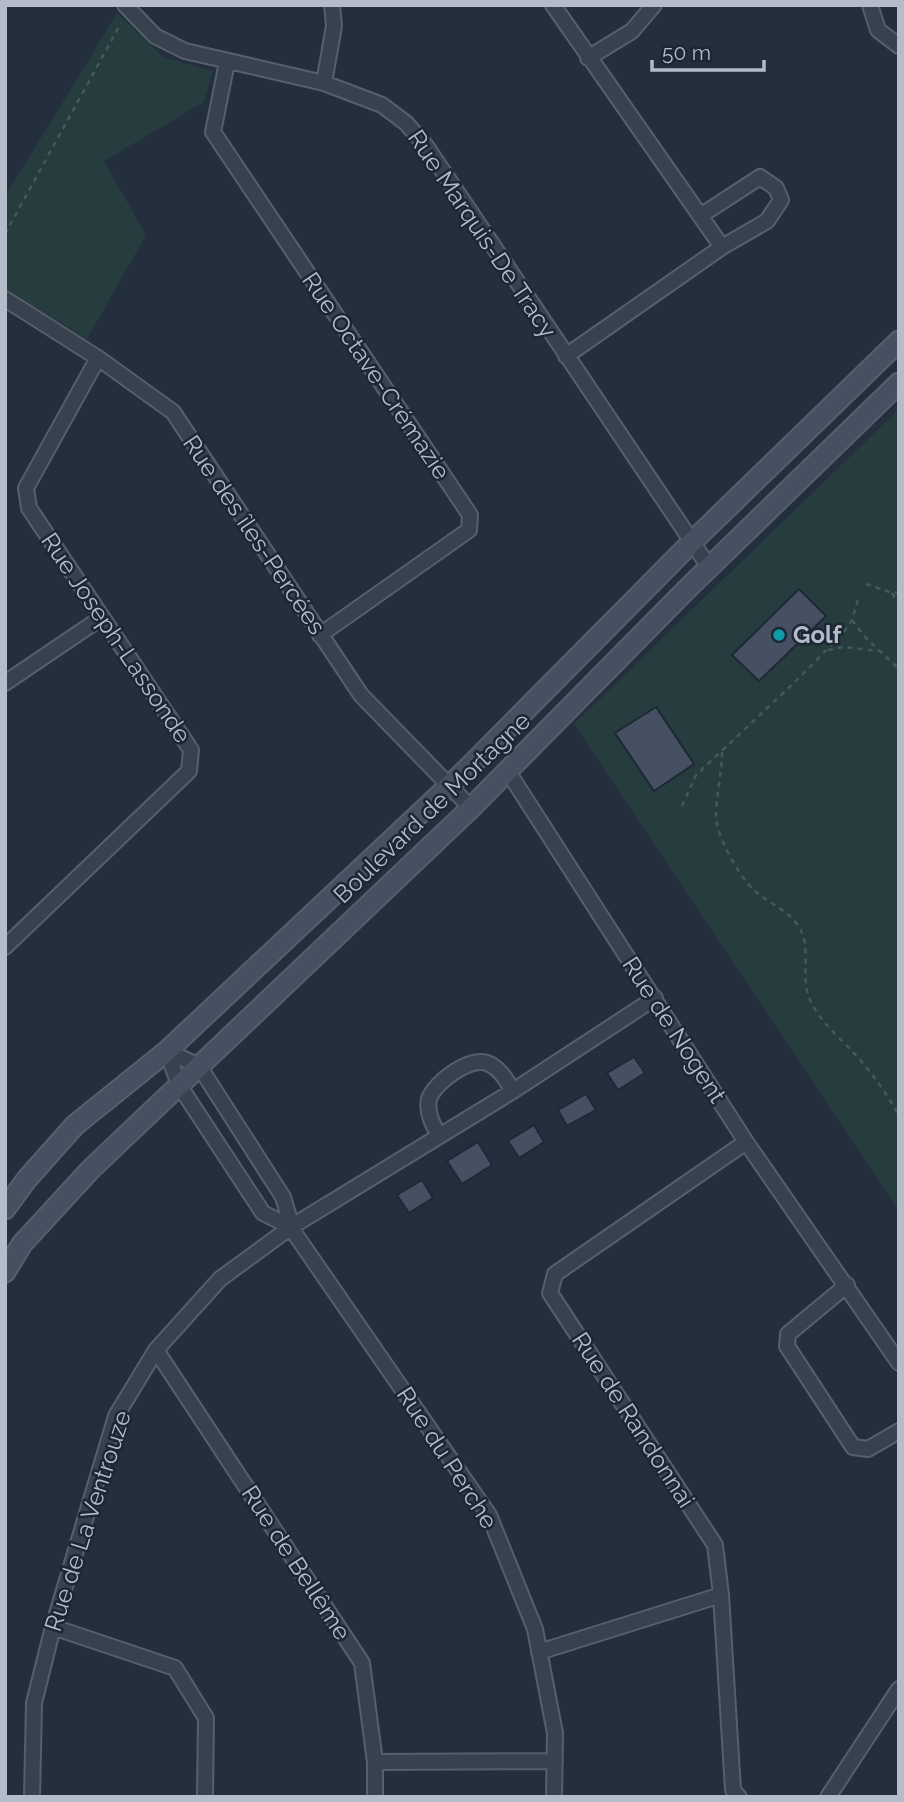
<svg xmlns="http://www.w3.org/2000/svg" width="904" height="1802" font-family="Raleway,sans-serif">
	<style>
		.green { fill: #263c3f }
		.building { fill: #455162; stroke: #1f2835; stroke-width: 2 }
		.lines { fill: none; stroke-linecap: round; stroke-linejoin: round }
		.minor-casing { stroke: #565f6c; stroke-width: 18 }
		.secondary-casing { stroke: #565f6c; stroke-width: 23 }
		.path { stroke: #44595c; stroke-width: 2.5; stroke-dasharray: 5 5; stroke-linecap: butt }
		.minor { stroke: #38414e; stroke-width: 14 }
		.secondary { stroke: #465061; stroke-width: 19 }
		.culture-dot { fill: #0f9aa8; stroke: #1d2633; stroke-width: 2.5 }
		.labels { text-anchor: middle; stroke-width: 5; stroke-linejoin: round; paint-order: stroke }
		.street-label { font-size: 24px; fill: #b4bcc9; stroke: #1d2633 }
		.poi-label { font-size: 24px; font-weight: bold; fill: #b4bcc9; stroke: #1d2633; text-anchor: start }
	</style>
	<rect width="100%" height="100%" fill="#242f3e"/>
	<path class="green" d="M117 13 163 57 213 71 204 102 104 161 146 235 87 339 5 289V197Z
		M899 409V1211L574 724Z"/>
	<path class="building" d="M799 589 826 616 759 681 732 655Z
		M656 707 694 764 654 791 615 733Z
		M634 1057 645 1073 618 1090 607 1073Z
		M586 1094 596 1110 567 1126 558 1110Z
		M534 1125 544 1142 519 1158 508 1141Z
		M478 1142 492 1165 462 1184 447 1161Z
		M422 1180 433 1198 409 1213 397 1195Z"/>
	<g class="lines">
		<g class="minor-casing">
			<path id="minor" d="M125 5 155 36 185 51 324 83 382 105 406 123 426 146 709 567
				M553 5 722 247 566 356
				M870 5 878 30 899 46
				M588 58 632 31 654 5
				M227 62 213 132 470 515 469 530 320 635
				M324 83 334 26 332 5
				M700 216 760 177 776 188 781 200 767 221 722 247
				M5 299 98 358 173 412 361 695 471 808
				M5 683 101 618
				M507 770 746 1142 899 1363
				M5 947 189 771 191 750 29 508 26 488 98 358
				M167 1051 199 1066 283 1197 293 1231 489 1515 535 1629 555 1733 554 1797
				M167 1051 179 1085 263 1213 291 1227
				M439 1136C433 1125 426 1112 429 1099 435 1082 469 1057 487 1063 500 1068 506 1080 513 1091
				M847 1285 788 1334 787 1346 853 1447 868 1449 899 1431
				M156 1350 362 1663 375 1762V1797
				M53 1627 175 1668 206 1718 205 1797
				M539 1652 721 1595
				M375 1762 555 1761
				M32 1797 34 1703 53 1627 116 1416 156 1350 220 1279 291 1227 513 1091 655 998
				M739 1797 733 1790 721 1595 715 1545 550 1293 555 1274 746 1142
				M828 1797 899 1689"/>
		</g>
		<g class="secondary-casing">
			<path id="secondary" d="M5 1209 27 1179 75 1125 167 1051 466 770 692 542 899 341
				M5 1272 22 1244 91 1169 471 808 688 588 899 383"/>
		</g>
		<path class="path" d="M5 234 121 23
			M866 584 892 593 899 592
			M892 593 899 604
			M852 620 865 637 899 669
			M828 650 843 647 880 651
			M722 752C722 773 716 795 716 816 716 836 740 878 755 891 768 903 786 909 797 924 813 945 800 974 809 997 818 1020 836 1034 852 1051 870 1070 887 1093 899 1116
			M682 806 696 775 797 680 843 633 852 620 859 596"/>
		<use href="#minor" class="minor"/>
		<use href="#secondary" class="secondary"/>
	</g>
	<circle class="culture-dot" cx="779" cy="635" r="7"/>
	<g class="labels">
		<g class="street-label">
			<text transform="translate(482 234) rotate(56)" y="8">Rue Marquis-De Tracy</text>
			<text transform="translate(376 376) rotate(56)" y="8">Rue Octave-Crémazie</text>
			<text transform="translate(254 535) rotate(56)" y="8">Rue des îles-Percées</text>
			<text transform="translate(116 638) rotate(56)" y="8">Rue Joseph-Lassonde</text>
			<text transform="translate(432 808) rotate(-44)" y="8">Boulevard de Mortagne</text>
			<text transform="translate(674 1030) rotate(57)" y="8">Rue de Nogent</text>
			<text transform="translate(633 1420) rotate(57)" y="8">Rue de Randonnai</text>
			<text transform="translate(447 1458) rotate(57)" y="8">Rue du Perche</text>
			<text transform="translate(88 1521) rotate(-72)" y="8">Rue de La Ventrouze</text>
			<text transform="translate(296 1563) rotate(57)" y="8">Rue de Bellême</text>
		</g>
		<g class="poi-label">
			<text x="793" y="643">Golf</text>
		</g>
	</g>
	<rect width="904" height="1802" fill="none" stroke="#b4bcc9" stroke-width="14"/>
	<path d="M652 60v10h112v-10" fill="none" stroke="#b4bcc9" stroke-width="3.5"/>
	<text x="662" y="60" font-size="21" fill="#b4bcc9" stroke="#1d2633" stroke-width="5" paint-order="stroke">50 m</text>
</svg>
